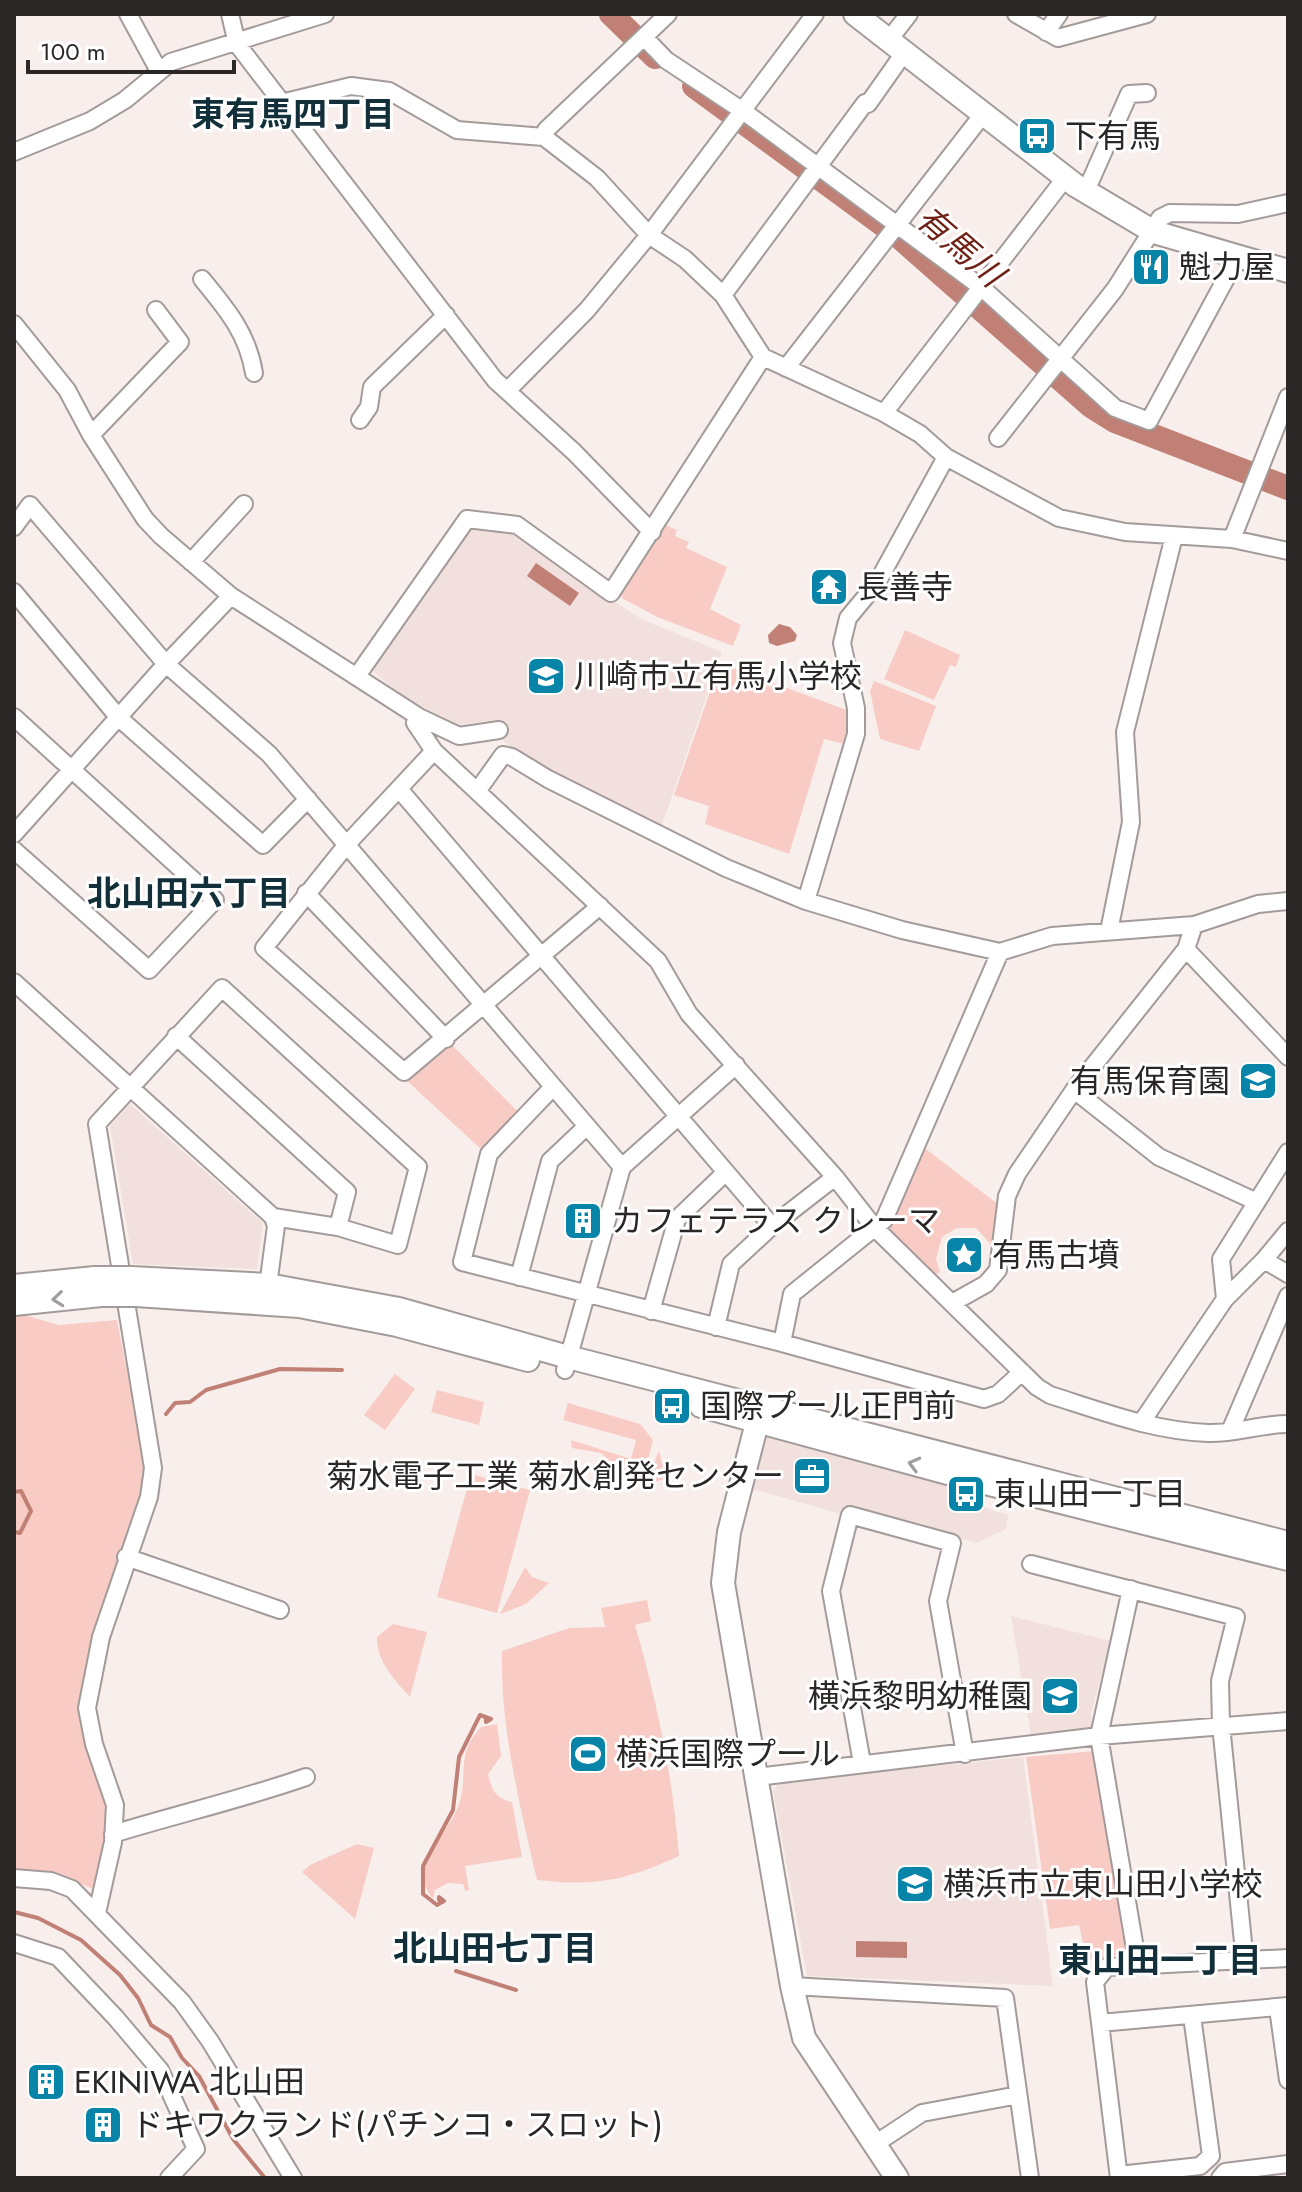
<svg xmlns="http://www.w3.org/2000/svg" width="1302" height="2192" font-family="Jost,'Noto Sans JP',sans-serif">
	<style>
		.built { fill: #f1e0dd }
		.green { fill: #f8ccc4 }
		.water { fill: #c18075 }
		.lines { fill: none; stroke-linecap: round; stroke-linejoin: round }
		.stream { stroke: #c18075; stroke-width: 4 }
		.river { stroke: #c18075; stroke-width: 24 }
		.street-casing { stroke: #a39b9a; stroke-width: 20 }
		.secondary-casing { stroke: #a39b9a; stroke-width: 26 }
		.street { stroke: #fff; stroke-width: 16 }
		.secondary { stroke: #fff; stroke-width: 22 }
		.secondary-bridge-casing { stroke: #a39b9a; stroke-width: 26; stroke-linecap: butt }
		.secondary-bridge { stroke: #fff; stroke-width: 22 }
		.oneway { stroke: #a09e9e }
		.labels { text-anchor: middle; stroke-width: 6; stroke-linejoin: round; paint-order: stroke }
		.poi-label { font-size: 32px; fill: #2b2727; stroke: #fff; text-anchor: start }
		.neighbourhood-label { font-size: 34px; font-weight: bold; fill: #122f3a; stroke: #fff }
		.water-label { font-size: 34px; font-style: italic; fill: #6f2116; stroke: #fff }
	</style>
	<rect width="100%" height="100%" fill="#f8efed"/>
	<path class="built" d="M472 525 511 533 643 620 722 652 661 828 565 780 526 756 504 742 499 730 488 721 458 725 401 695 374 672 375 664Z
		M130 1104 263 1223 257 1269 133 1264 110 1126Z
		M766 1434 942 1482 959 1499 1008 1515 1006 1529 977 1543 848 1507 845 1515 752 1489Z
		M1011 1616 1111 1641 1091 1713 1093 1729 1031 1736Z
		M1023 1757 1053 1986 807 1976 773 1791 780 1782Z"/>
	<path class="green" d="M663 524 677 530 675 536 689 542 686 548 727 567 710 609 741 625 733 646 657 617 622 598 621 592Z
		M905 630 960 655 956 667 950 665 934 700 884 679Z
		M720 663 849 711 848 745 824 739 789 854 705 824 709 806 674 795Z
		M874 681 936 706 919 751 880 739 870 691Z
		M450 1043 521 1115 483 1151 406 1080Z
		M922 1146 999 1205 994 1248 976 1228H957L942 1237 936 1259 940 1272 932 1276 890 1233 889 1223Z
		M14 1312 59 1325 117 1320 146 1470 142 1508 114 1571 83 1699 107 1802V1836L96 1890 54 1873 14 1868Z
		M395 1374 415 1389 385 1430 364 1415Z
		M437 1390 484 1402 479 1425 431 1412Z
		M568 1403 640 1424 653 1440 645 1471 643 1468 631 1472 629 1468 621 1471 601 1453 572 1448 571 1440 631 1459 636 1440 563 1420Z
		M659 1451 667 1479 636 1485 635 1479 649 1475Z
		M471 1474 530 1490 497 1613 437 1597Z
		M525 1567 532 1577 549 1583 526 1604 500 1614Z
		M647 1600 651 1621 635 1625C657 1701 673 1778 679 1856 627 1880 595 1887 537 1880 520 1806 500 1728 502 1651L569 1628 605 1627 601 1608Z
		M393 1624 427 1632 410 1697C394 1680 376 1660 377 1637Z
		M497 1724 501 1756 488 1774C492 1790 495 1798 512 1802L522 1857 465 1866 469 1890 465 1891 463 1884 448 1883 435 1890 433 1899C405 1866 449 1835 459 1804 469 1774 455 1755 481 1727Z
		M1095 1751 1131 1955 1087 1960 1079 1925 1050 1929 1026 1757Z
		M357 1844 374 1848 355 1919 302 1872 310 1865Z"/>
	<path class="water" d="M536 563 579 593 570 606 527 576Z
		M779 624 790 627 797 635 795 641 777 646 769 643 768 635Z
		M856 1941 907 1942V1958L856 1957Z"/>
	<g class="lines">
		<path class="stream" d="M166 1414 175 1403 190 1402 206 1390 280 1369 342 1370
			M14 1492 21 1491 31 1511 20 1533 14 1532
			M439 1900V1897L444 1901 437 1905 423 1894V1866L453 1810 459 1757 480 1715 491 1719 486 1722V1719
			M14 1912 38 1918 81 1940 120 1975 138 1998 151 2025 170 2037 182 2058 199 2076 233 2139 265 2178
			M456 1971 516 1990"/>
		<path class="river" d="M611 14 655 57
			M694 86 897 235 1091 406 1115 421 1288 488"/>
		<g class="street-casing">
			<path id="street" d="M128 14 159 71
				M230 14 237 44 495 380 574 452 652 532
				M1016 14 1058 38 1147 14
				M1046 32 1059 14
				M644 37 666 60 743 111 981 287 1115 408 1149 421 1237 258
				M888 41 909 14
				M281 103 351 86 389 91 457 130 544 137 597 178 649 235 685 259 723 295 763 357 884 413 920 434 946 457 1059 518 1125 532 1232 539 1288 551
				M868 104 904 53
				M544 137 546 130 668 14
				M14 152 90 121 125 100 171 62 325 14
				M1086 191 1129 94 1147 93
				M202 279C226 308 248 334 254 373
				M723 295 865 103
				M14 324 67 390 91 435 145 519 161 536 231 596 419 717 415 723 434 751 658 961 689 1014 835 1177 874 1227 1037 1387 1050 1395C1101 1411 1153 1431 1208 1433 1234 1434 1261 1424 1288 1424
				M786 368 984 113
				M507 391 587 310 649 235 815 14
				M884 413 1066 177
				M360 420 369 407 372 387 446 315
				M91 435 180 342 156 310
				M998 438 1115 289 1160 218 1170 213 1238 214 1288 203
				M14 527 30 505 166 664 231 596
				M1232 539 1288 397
				M191 562 244 504
				M14 592 119 718 263 845 308 799
				M357 676 467 519 517 525 611 593 763 357
				M14 717 215 900 149 970 14 850
				M419 717 459 736 499 730
				M434 751 348 843 264 948 404 1072 600 906
				M399 789 772 1226
				M478 790 503 755 512 757 548 779 726 868 806 901 902 930 1000 952 1052 936 1194 925 1258 904 1288 901
				M14 834 166 664 269 754 622 1167 565 1370
				M306 893 446 1039
				M806 901 856 734V708L842 643 848 618 877 583 946 457
				M1109 931 1131 822 1125 732 1174 536
				M1186 949 1288 1057
				M14 982 273 1217 276 1226 267 1293
				M176 1036 347 1192 338 1227
				M553 1087 489 1154 462 1262 782 1343 984 1399 998 1394 1022 1372
				M1074 1090 1159 1157 1257 1202
				M622 1167 736 1065
				M1264 1260 1288 1231
				M519 1277 550 1161 587 1126
				M1225 1299 1221 1259 1288 1152
				M952 1303 986 1284 998 1270 1007 1196 1017 1174 1074 1090 1186 949 1194 925
				M651 1311 677 1219 726 1172
				M716 1327 731 1264 772 1226 835 1177
				M782 1343 792 1294 884 1220 1000 952
				M1141 1423 1225 1299 1264 1260 1288 1274
				M1231 1429 1288 1296
				M126 1557 280 1610
				M1031 1564 1236 1617 1220 1681 1221 1725 1245 1962
				M1131 1589 1099 1736 1138 1966
				M862 1763 831 1591 850 1515 952 1543 938 1601 965 1754
				M757 1777 1099 1736 1288 1721
				M113 1834C178 1814 243 1799 306 1777
				M14 1878 51 1881 72 1889 182 2002 210 2041 293 2178
				M97 1913 113 1842 115 1805 94 1744 87 1708 101 1637 149 1497 153 1468 97 1124 222 988 418 1167 398 1245 338 1227 273 1217
				M14 1943 58 1957 115 2017 160 2070 196 2149 169 2178
				M792 1986 1005 1998 1030 2178
				M1278 2008 1288 2080
				M1100 2023 1288 2006
				M875 2144 922 2113 1018 2095
				M1119 2175 1200 2166 1211 2156 1192 2016
				M1119 2178 1095 1982 1107 1967 1288 1958
				M1220 2178 1225 2172 1288 2164"/>
		</g>
		<g class="secondary-casing">
			<path id="secondary" d="M855 14 1075 185 1154 232 1288 271
				M131 1278 268 1285 399 1309 568 1357 1288 1543
				M14 1286 95 1278
				M136 1295 299 1306 397 1325 528 1360
				M14 1304 101 1295
				M701 1406 977 1481 1288 1559
				M761 1407 729 1532 723 1583 792 1986 804 2038 897 2178"/>
		</g>
		<use href="#street" class="street"/>
		<use href="#secondary" class="secondary"/>
		<g class="secondary-bridge-casing">
			<path id="secondary-bridge" d="M95 1278H131
				M101 1295H136"/>
		</g>
		<use href="#secondary-bridge" class="secondary-bridge"/>
	</g>
	<defs><path id="oneway-chevron" d="M-2-3.5L2.5 0L-2 3.5" fill="none" stroke-width="1.6" stroke-linecap="round" stroke-linejoin="round" transform="scale(2)"/></defs>
	<g class="oneway">
		<use href="#oneway-chevron" transform="translate(58 1299) rotate(174)"/>
		<use href="#oneway-chevron" transform="translate(914 1464) rotate(-165)"/>
	</g>
	<defs>
		<g id="bus-square" transform="scale(2)"><rect x="-9" y="-9" width="18" height="18" rx="4" fill="#0784a8" stroke="#fff"/><path d="M-5-6H5V4H4V6H2V4H-2V6H-4V4H-5ZM-3.5-4V0h7V-4ZM-3.5 1.2v1.5H-2V1.2ZM2 1.2v1.5H3.5V1.2Z" fill="#fff"/></g>
		<g id="restaurant-square" transform="scale(2)"><rect x="-9" y="-9" width="18" height="18" rx="4" fill="#0784a8" stroke="#fff"/><path d="M-5-6h1v4h1v-4h1v4h1v-4h1v5L-1.5 .5V6h-2V.5L-5-1ZM5-6V6H3V1.5H1.5Q1.5-4 5-6Z" fill="#fff"/></g>
		<g id="temple-square" transform="scale(2)"><rect x="-9" y="-9" width="18" height="18" rx="4" fill="#0784a8" stroke="#fff"/><path d="M0-6L5-2H3V0L6.5 2.5H4V6H1.5V3h-3V6H-4V2.5H-6.5L-3 0V-2H-5Z" fill="#fff"/></g>
		<g id="school-square" transform="scale(2)"><rect x="-9" y="-9" width="18" height="18" rx="4" fill="#0784a8" stroke="#fff"/><path d="M0-5L7-2L0 1L-7-2ZM-4 1L0 2.5L4 1V4Q0 6-4 4Z" fill="#fff"/></g>
		<g id="building-square" transform="scale(2)"><rect x="-9" y="-9" width="18" height="18" rx="4" fill="#0784a8" stroke="#fff"/><path d="M-4-6H4V6H1V3H-1V6H-4ZM-2.5-4.3h1.7v1.8h-1.7ZM.8-4.3h1.7v1.8H.8ZM-2.5-1h1.7V.8h-1.7ZM.8-1h1.7V.8H.8Z" fill="#fff"/></g>
		<g id="sight-square" transform="scale(2)"><rect x="-9" y="-9" width="18" height="18" rx="4" fill="#0784a8" stroke="#fff"/><path d="M0-6L1.8-2.2L6-1.7L2.9 1.2L3.7 5.4L0 3.3L-3.7 5.4L-2.9 1.2L-6-1.7L-1.8-2.2Z" fill="#fff"/></g>
		<g id="office-square" transform="scale(2)"><rect x="-9" y="-9" width="18" height="18" rx="4" fill="#0784a8" stroke="#fff"/><path d="M-6-3h4V-5.5h4V-3h4V5H-6ZM-1-4.5V-3h2v-1.5ZM-6 0V1H6V0Z" fill="#fff"/></g>
		<g id="stadium-square" transform="scale(2)"><rect x="-9" y="-9" width="18" height="18" rx="4" fill="#0784a8" stroke="#fff"/><path d="M0-5a6.5 5 0 1 0 0 10a6.5 5 0 1 0 0-10ZM-3.5-1.8h7v3.6h-7Z" fill="#fff"/></g>
	</defs>
	<g fill-rule="evenodd">
		<use href="#bus-square" x="1037" y="136"/>
		<use href="#restaurant-square" x="1151" y="267"/>
		<use href="#temple-square" x="829" y="587"/>
		<use href="#school-square" x="546" y="676"/>
		<use href="#school-square" x="1258" y="1081"/>
		<use href="#building-square" x="583" y="1221"/>
		<use href="#sight-square" x="964" y="1255"/>
		<use href="#bus-square" x="672" y="1406"/>
		<use href="#office-square" x="812" y="1476"/>
		<use href="#bus-square" x="966" y="1494"/>
		<use href="#school-square" x="1060" y="1696"/>
		<use href="#stadium-square" x="588" y="1754"/>
		<use href="#school-square" x="915" y="1884"/>
		<use href="#building-square" x="46" y="2082"/>
		<use href="#building-square" x="103" y="2125"/>
	</g>
	<g class="labels">
		<g class="poi-label">
			<text x="1065" y="147">下有馬</text>
			<text x="1179" y="278">魁力屋</text>
			<text x="857" y="598">長善寺</text>
			<text x="574" y="687">川崎市立有馬小学校</text>
			<text x="1230" y="1092" text-anchor="end">有馬保育園</text>
			<text x="611" y="1232">カフェテラス クレーマ</text>
			<text x="992" y="1266">有馬古墳</text>
			<text x="700" y="1417">国際プール正門前</text>
			<text x="784" y="1487" text-anchor="end">菊水電子工業 菊水創発センター</text>
			<text x="994" y="1505">東山田一丁目</text>
			<text x="1032" y="1707" text-anchor="end">横浜黎明幼稚園</text>
			<text x="616" y="1765">横浜国際プール</text>
			<text x="943" y="1895">横浜市立東山田小学校</text>
			<text x="74" y="2093">EKINIWA 北山田</text>
			<text x="131" y="2136">ドキワクランド(パチンコ・スロット)</text>
		</g>
		<g class="neighbourhood-label">
			<text x="293" y="126">東有馬四丁目</text>
			<text x="189" y="905">北山田六丁目</text>
			<text x="495" y="1960">北山田七丁目</text>
			<text x="1160" y="1972">東山田一丁目</text>
		</g>
		<g class="water-label">
			<text transform="translate(960 246) rotate(41)" y="12">有馬川</text>
		</g>
	</g>
	<rect width="1302" height="2192" fill="none" stroke="#2b2727" stroke-width="32"/>
	<path d="M28 60v12h206v-12" fill="none" stroke="#2b2727" stroke-width="4"/>
	<text x="40" y="60" font-size="24" fill="#2b2727" stroke="#ffffff" stroke-width="6" paint-order="stroke">100 m</text>
</svg>
